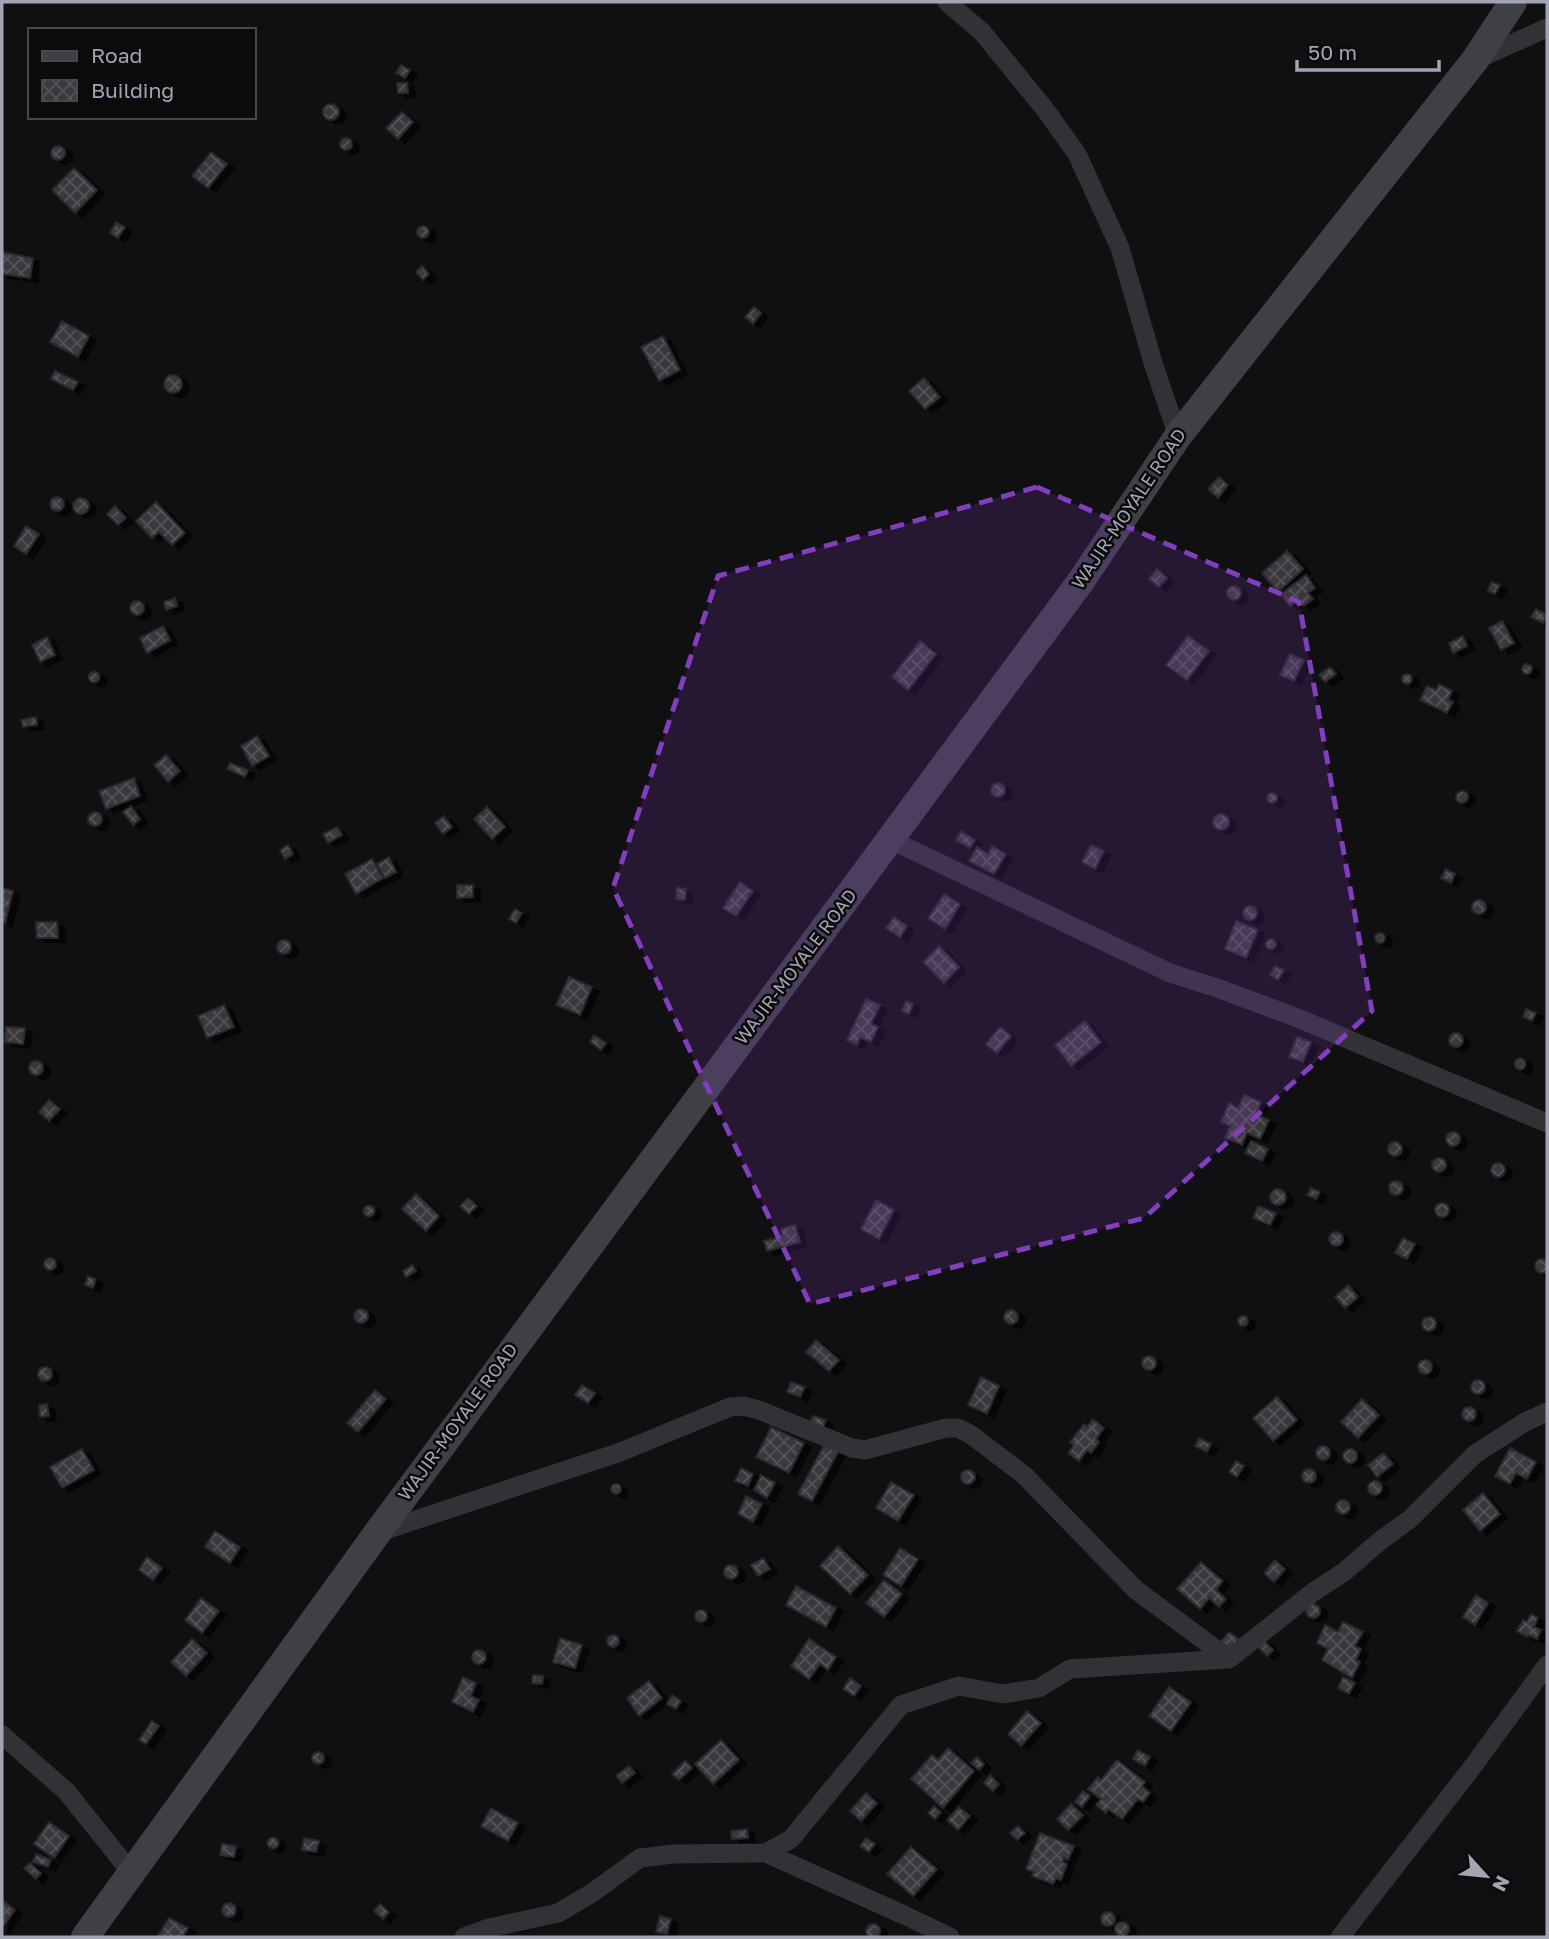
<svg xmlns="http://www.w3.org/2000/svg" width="1549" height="1939" font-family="'Golos Text',sans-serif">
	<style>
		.building { fill: url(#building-cross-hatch); stroke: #2a292d; stroke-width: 2; filter: url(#shadow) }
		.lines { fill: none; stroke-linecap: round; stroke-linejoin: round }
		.minor { stroke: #313136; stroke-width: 19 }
		.secondary { stroke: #3f3f46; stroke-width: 28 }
		.marked { fill: #813ebd; fill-opacity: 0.2; stroke: #813ebd; stroke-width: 5; stroke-dasharray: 14 9; stroke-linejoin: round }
		.labels { text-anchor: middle; stroke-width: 5; stroke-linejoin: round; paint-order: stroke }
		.street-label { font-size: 18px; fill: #a1a4b2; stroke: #0b0b0c }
	</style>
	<defs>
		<pattern id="building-cross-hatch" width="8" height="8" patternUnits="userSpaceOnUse" patternTransform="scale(1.75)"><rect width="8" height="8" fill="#3a393e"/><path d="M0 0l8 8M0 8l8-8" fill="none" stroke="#535358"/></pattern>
		<filter id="shadow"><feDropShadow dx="7" dy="4" stdDeviation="0" flood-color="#0009"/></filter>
	</defs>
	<rect width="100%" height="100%" fill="#100f11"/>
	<path class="building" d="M401 65 410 70 405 78 396 73Z
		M397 83H407L408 93H398Z
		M323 112a8 8 0 1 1 16 0a8 8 0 1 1-16 0Z
		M402 112 413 122 398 139 386 128Z
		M340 144a6 6 0 1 1 12 0a6 6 0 1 1-12 0Z
		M51 153a7 7 0 1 1 14 0a7 7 0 1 1-14 0Z
		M211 152 227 164 208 188 192 176Z
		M74 168 97 190 75 213 52 190Z
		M116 222 125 227 118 238 110 233Z
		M417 232a6 6 0 1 1 12 0a6 6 0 1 1-12 0Z
		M2 252 33 258 30 278 2 274Z
		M422 266 429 274 423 280 416 272Z
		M754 307 761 313 753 324 745 317Z
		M62 321 89 336 78 357 50 342Z
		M663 336 680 370 659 381 641 347Z
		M55 371 78 382 73 390 51 379Z
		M164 384a9 9 0 1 1 18 0a9 9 0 1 1-18 0Z
		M924 378 940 397 925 409 909 391Z
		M1219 477 1228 485 1218 498 1208 489Z
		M50 504a7 7 0 1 1 14 0a7 7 0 1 1-14 0Z
		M73 506a8 8 0 1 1 16 0a8 8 0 1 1-16 0Z
		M156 502 185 533 172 545 159 532 152 538 136 521Z
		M115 506 126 518 118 525 107 514Z
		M26 526 39 534 26 554 14 546Z
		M1287 551 1303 569 1278 592 1262 573Z
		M1157 569 1167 578 1159 587 1149 579Z
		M1306 575 1315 588 1308 593 1313 599 1303 606 1299 599 1290 606 1281 594Z
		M1491 582 1500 585 1495 594 1488 591Z
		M1227 593a7 7 0 1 1 14 0a7 7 0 1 1-14 0Z
		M175 598 177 606 166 610 164 602Z
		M130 608a7 7 0 1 1 14 0a7 7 0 1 1-14 0Z
		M1536 609 1547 615 1543 623 1531 617Z
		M1502 621 1514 643 1501 650 1489 628Z
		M163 626 170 640 147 653 140 638Z
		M1188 636 1209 651 1187 680 1166 665Z
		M1463 636 1467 646 1453 653 1449 643Z
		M47 637 55 655 40 662 32 645Z
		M920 641 936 654 908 690 892 677Z
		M1290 654 1304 660 1294 681 1280 675Z
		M1522 669a5 5 0 1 1 10 0a5 5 0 1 1-10 0Z
		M1330 667 1336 674 1325 682 1319 675Z
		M88.5 677a5.5 5.5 0 1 1 11 0a5.5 5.5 0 1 1-11 0Z
		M1402 679a5 5 0 1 1 10 0a5 5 0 1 1-10 0Z
		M1439 684 1452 691 1448 700 1453 702 1447 713 1420 700 1427 686 1436 690Z
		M36 717 37 725 23 727 21 720Z
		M257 736 269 756 252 766 241 746Z
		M166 755 180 771 168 782 154 765Z
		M230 763 248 770 245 777 227 769Z
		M134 778 140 796 106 809 99 791Z
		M991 790a7 7 0 1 1 14 0a7 7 0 1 1-14 0Z
		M1456 797a6 6 0 1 1 12 0a6 6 0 1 1-12 0Z
		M1267 798a5 5 0 1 1 10 0a5 5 0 1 1-10 0Z
		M131 806 140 819 133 825 123 812Z
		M487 807 505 827 492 839 474 819Z
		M88 819a7 7 0 1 1 14 0a7 7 0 1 1-14 0Z
		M1213 822a8 8 0 1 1 16 0a8 8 0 1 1-16 0Z
		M444 816 452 827 443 834 435 823Z
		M337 827 342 835 328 843 323 834Z
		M961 831 975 840 970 848 956 840Z
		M288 845 293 854 285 859 280 850Z
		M1091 845 1104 851 1095 869 1082 862Z
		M992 846 1006 854 994 874 969 861 977 847 988 854Z
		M389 857 396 872 385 878 377 864Z
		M372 859 383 878 356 894 345 874Z
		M1446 869 1455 874 1451 883 1441 878Z
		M740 882 753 891 736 916 723 908Z
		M457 885H473V897L457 898Z
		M2 888 13 891 5 923 2 922Z
		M677 888 686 889 685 900 676 899Z
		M944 894 960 904 945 929 928 918Z
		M1472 907a7 7 0 1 1 14 0a7 7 0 1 1-14 0Z
		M1243 913a7 7 0 1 1 14 0a7 7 0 1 1-14 0Z
		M515 909 522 913 516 923 509 919Z
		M894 917 907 926 900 937 886 928Z
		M1236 921 1258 930 1246 958 1225 949Z
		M36 922H57L58 938H37Z
		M1375 938a5 5 0 1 1 10 0a5 5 0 1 1-10 0Z
		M1266 944a5 5 0 1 1 10 0a5 5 0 1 1-10 0Z
		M277 947a7 7 0 1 1 14 0a7 7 0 1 1-14 0Z
		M939 946 959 967 944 983 923 962Z
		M1275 966 1284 970 1278 980 1270 975Z
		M569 977 592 987 580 1015 556 1005Z
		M866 999 880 1005 871 1024 878 1027 871 1042 860 1037 857 1045 847 1040Z
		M906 1001 913 1004 909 1014 902 1011Z
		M224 1005 234 1027 207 1038 198 1016Z
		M1526 1009 1536 1013 1532 1021 1523 1017Z
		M1085 1021 1101 1042 1071 1066 1055 1045Z
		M6 1027 25 1028 23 1044 5 1042Z
		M1000 1027 1011 1036 997 1053 986 1044Z
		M1449 1040a7 7 0 1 1 14 0a7 7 0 1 1-14 0Z
		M594 1035 606 1043 601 1050 590 1042Z
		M1297 1037 1311 1042 1303 1062 1289 1057Z
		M1514.5 1064a5.5 5.5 0 1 1 11 0a5.5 5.5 0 1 1-11 0Z
		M29 1068a7 7 0 1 1 14 0a7 7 0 1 1-14 0Z
		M1244 1095 1261 1102 1256 1114 1269 1120 1260 1139 1247 1133 1242 1145 1225 1138 1230 1126 1221 1122 1229 1103 1238 1108Z
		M49 1100 60 1109 49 1121 39 1112Z
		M1446 1139a7 7 0 1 1 14 0a7 7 0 1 1-14 0Z
		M1251 1141 1268 1149 1262 1161 1245 1153Z
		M1388 1149a7 7 0 1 1 14 0a7 7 0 1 1-14 0Z
		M1432 1165a7 7 0 1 1 14 0a7 7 0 1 1-14 0Z
		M1491 1170a7 7 0 1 1 14 0a7 7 0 1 1-14 0Z
		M1389 1188a7 7 0 1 1 14 0a7 7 0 1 1-14 0Z
		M1311 1188 1320 1192 1316 1199 1307 1195Z
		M1270 1197a8 8 0 1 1 16 0a8 8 0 1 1-16 0Z
		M416 1194 439 1216 426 1231 402 1209Z
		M468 1198 477 1206 469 1214 460 1206Z
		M876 1200 894 1210 879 1239 861 1229Z
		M1435 1210a7 7 0 1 1 14 0a7 7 0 1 1-14 0Z
		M363.5 1211a5.5 5.5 0 1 1 11 0a5.5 5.5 0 1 1-11 0Z
		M1258 1206 1276 1213 1270 1225 1253 1218Z
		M795 1225 800 1242 767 1251 764 1241 782 1236 781 1229Z
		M1329 1239a7 7 0 1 1 14 0a7 7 0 1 1-14 0Z
		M1403 1238 1415 1244 1407 1259 1395 1253Z
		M44 1264a6 6 0 1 1 12 0a6 6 0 1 1-12 0Z
		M1535 1266a7 7 0 1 1 14 0a7 7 0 1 1-14 0Z
		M412 1265 416 1271 406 1277 403 1271Z
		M88 1276 96 1279 93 1288 85 1285Z
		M1348 1285 1358 1297 1345 1308 1335 1297Z
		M354 1316a7 7 0 1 1 14 0a7 7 0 1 1-14 0Z
		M1004 1317a7 7 0 1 1 14 0a7 7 0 1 1-14 0Z
		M1238 1321a5 5 0 1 1 10 0a5 5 0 1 1-10 0Z
		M1422 1324a7 7 0 1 1 14 0a7 7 0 1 1-14 0Z
		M816 1340 839 1360 829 1371 806 1352Z
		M1142 1363a7 7 0 1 1 14 0a7 7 0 1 1-14 0Z
		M1418 1367a7 7 0 1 1 14 0a7 7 0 1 1-14 0Z
		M38 1374a7 7 0 1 1 14 0a7 7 0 1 1-14 0Z
		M981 1377 999 1386 987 1414 968 1405Z
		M1471 1387a7 7 0 1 1 14 0a7 7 0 1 1-14 0Z
		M791 1382 805 1387 800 1397 787 1392Z
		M582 1385 595 1393 588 1403 575 1395Z
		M375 1390 386 1399 358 1432 347 1423Z
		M1277 1397 1297 1420 1273 1441 1253 1418Z
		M1362 1399 1379 1415 1358 1438 1341 1422Z
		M47 1404 49 1416 40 1417 39 1405Z
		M1462 1414a7 7 0 1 1 14 0a7 7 0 1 1-14 0Z
		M813 1416 826 1420 822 1430 809 1425Z
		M1093 1419 1104 1428 1096 1439 1099 1442 1091 1453 1087 1450 1079 1461 1068 1453 1074 1445 1070 1442 1084 1424 1087 1427Z
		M771 1427 804 1443 789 1473 756 1457Z
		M1199 1438 1211 1444 1207 1452 1195 1446Z
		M824 1445 838 1452 812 1501 798 1494Z
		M1316 1453a7 7 0 1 1 14 0a7 7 0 1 1-14 0Z
		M1510 1448 1536 1462 1527 1479 1516 1473 1510 1484 1495 1476Z
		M82 1449 94 1470 62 1488 50 1467Z
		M1343 1456a7 7 0 1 1 14 0a7 7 0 1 1-14 0Z
		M1383 1453 1393 1464 1377 1477 1368 1465Z
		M1236 1461 1244 1466 1237 1477 1229 1472Z
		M741 1468 753 1474 748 1486 735 1481Z
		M1302 1476a7 7 0 1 1 14 0a7 7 0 1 1-14 0Z
		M961 1477a7 7 0 1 1 14 0a7 7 0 1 1-14 0Z
		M761 1475 775 1483 767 1498 754 1490Z
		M1368 1488a7 7 0 1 1 14 0a7 7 0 1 1-14 0Z
		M891 1482 914 1495 898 1521 876 1508Z
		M611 1489a5 5 0 1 1 10 0a5 5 0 1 1-10 0Z
		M1483 1493 1500 1514 1480 1531 1463 1510Z
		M746 1496 762 1504 753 1522 738 1514Z
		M1336 1507a7 7 0 1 1 14 0a7 7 0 1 1-14 0Z
		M215 1531 240 1547 230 1563 205 1547Z
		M838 1546 868 1575 850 1594 820 1566Z
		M900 1548 918 1559 901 1586 883 1575Z
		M147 1557 162 1568 153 1580 139 1570Z
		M763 1558 770 1569 758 1576 751 1565Z
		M1275 1560 1285 1569 1274 1582 1264 1573Z
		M1201 1562 1223 1581 1216 1590 1226 1599 1219 1607 1209 1598 1200 1609 1177 1589Z
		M724 1572a7 7 0 1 1 14 0a7 7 0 1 1-14 0Z
		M884 1580 902 1594 884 1617 866 1603Z
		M796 1586 836 1608 826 1627 786 1605Z
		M1476 1595 1488 1603 1475 1625 1463 1617Z
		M201 1598 219 1611 202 1633 185 1620Z
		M1306 1611a7 7 0 1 1 14 0a7 7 0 1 1-14 0Z
		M695 1616a6 6 0 1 1 12 0a6 6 0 1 1-12 0Z
		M1531 1614 1538 1618 1534 1627 1541 1630 1537 1639 1529 1635 1528 1637 1517 1631 1523 1620 1527 1622Z
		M1343 1622 1363 1632 1355 1646 1361 1649 1356 1660 1360 1662 1352 1678 1322 1660 1328 1649 1317 1643 1325 1625 1338 1632Z
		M1229 1632 1241 1641 1233 1651 1221 1642Z
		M607 1641a6 6 0 1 1 12 0a6 6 0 1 1-12 0Z
		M560 1638 582 1645 575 1668 553 1662Z
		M192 1639 207 1653 186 1676 171 1662Z
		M809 1639 836 1657 828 1670 820 1664 809 1679 791 1666Z
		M1262 1639 1273 1650 1267 1656 1256 1645Z
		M472 1657a7 7 0 1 1 14 0a7 7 0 1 1-14 0Z
		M533 1675 543 1676 542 1684 532 1683Z
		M463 1677 476 1683 471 1696 479 1700 473 1712 452 1702Z
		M1343 1677 1355 1683 1349 1694 1338 1688Z
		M850 1678 861 1686 854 1696 843 1689Z
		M649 1681 662 1698 639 1716 627 1698Z
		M1169 1687 1191 1702 1171 1731 1149 1716Z
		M672 1695 681 1701 676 1709 667 1704Z
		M1027 1711 1041 1723 1021 1746 1008 1734Z
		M152 1721 159 1726 146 1744 139 1740Z
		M721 1740 739 1760 713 1784 695 1764Z
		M948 1748 974 1771 943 1808 911 1779 932 1755 938 1760Z
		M1138 1750 1150 1757 1145 1766 1133 1759Z
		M312 1758a6 6 0 1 1 12 0a6 6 0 1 1-12 0Z
		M977 1757 984 1764 979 1770 971 1763Z
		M1117 1760 1145 1782 1142 1786 1150 1793 1143 1802 1138 1799 1122 1819 1108 1809 1106 1813 1096 1805 1101 1799 1088 1789 1098 1777 1101 1780Z
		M685 1761 692 1768 679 1780 672 1774Z
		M629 1766 635 1773 622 1783 616 1776Z
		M990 1775 999 1784 993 1791 984 1783Z
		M1083 1791 1090 1796 1082 1807 1075 1802Z
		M866 1793 877 1803 861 1821 850 1811Z
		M1071 1804 1083 1815 1068 1830 1057 1819Z
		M934 1806 941 1812 935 1819 928 1813Z
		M959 1807 970 1816 958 1830 947 1820Z
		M491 1808 518 1823 508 1841 481 1826Z
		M49 1822 69 1836 54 1858 34 1844Z
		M1018 1826 1025 1833 1017 1840 1010 1833Z
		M747 1829 748 1838 732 1839 731 1831Z
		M1040 1833 1074 1846 1068 1860 1064 1858 1063 1862 1067 1864 1061 1880 1056 1878 1053 1884 1032 1876 1034 1872 1026 1869Z
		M267.5 1843a5.5 5.5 0 1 1 11 0a5.5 5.5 0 1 1-11 0Z
		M304 1838 319 1841 316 1852 302 1850Z
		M866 1838 875 1844 869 1852 860 1846Z
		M222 1844 236 1846 234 1857 220 1855Z
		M911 1847 937 1869 913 1896 887 1874Z
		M36 1854 51 1860 48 1867 33 1862Z
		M30 1863 41 1873 36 1879 24 1868Z
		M2 1900 15 1910 2 1928Z
		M222 1910a7 7 0 1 1 14 0a7 7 0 1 1-14 0Z
		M380 1904 389 1912 383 1919 374 1911Z
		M1101 1919a7 7 0 1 1 14 0a7 7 0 1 1-14 0Z
		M660 1916 671 1919 667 1934 656 1932Z
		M169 1918 188 1928 183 1937H157Z
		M1115 1929a7 7 0 1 1 14 0a7 7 0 1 1-14 0Z
		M866 1931a7 7 0 1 1 14 0a7 7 0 1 1-14 0Z"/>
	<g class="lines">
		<path class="minor" d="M947 2 982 32 1044 108 1077 154 1120 248 1154 366 1178 436
			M1475 60 1547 28
			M891 840 1170 973 1220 989 1295 1017 1547 1123
			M379 1532 618 1453 730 1407 743 1406 759 1410 852 1448 865 1450 946 1428H958L970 1434 1024 1475 1136 1590 1229 1659
			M2 1735 66 1791 131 1872
			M766 1853 904 1915 950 1937
			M464 1937 489 1928 558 1913 592 1893 640 1858 673 1854 766 1853 791 1839 901 1705 959 1686 1003 1694 1039 1688 1070 1669 1229 1659 1312 1593 1344 1572 1381 1540 1410 1519 1475 1454 1525 1422 1547 1412
			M1340 1937 1471 1769 1547 1665"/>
		<path class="secondary" d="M85 1937 378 1532 1081 581 1178 436 1475 60 1513 2"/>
	</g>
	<path class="marked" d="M1037 487 1299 602 1372 1011 1144 1218 810 1304 613 888 718 576Z"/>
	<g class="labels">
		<g class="street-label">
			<text transform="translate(1129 509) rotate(-56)" y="6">WAJIR-MOYALE ROAD</text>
			<text transform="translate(796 967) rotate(-53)" y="6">WAJIR-MOYALE ROAD</text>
			<text transform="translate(458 1422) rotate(-54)" y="6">WAJIR-MOYALE ROAD</text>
		</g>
	</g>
	<rect width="1549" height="1939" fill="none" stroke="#a1a4b2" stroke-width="7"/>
	<rect x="28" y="28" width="228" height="91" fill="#0b0b0c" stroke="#47484e" stroke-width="2"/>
	<rect x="42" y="51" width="35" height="10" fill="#3f3f46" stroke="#47484e" stroke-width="2"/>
	<text x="91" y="63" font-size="21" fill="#a1a4b2">Road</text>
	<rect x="42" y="80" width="35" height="21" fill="url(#building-cross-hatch)" stroke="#47484e" stroke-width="2"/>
	<text x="91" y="98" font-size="21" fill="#a1a4b2">Building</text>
	<g transform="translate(1486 1876) rotate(117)" stroke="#0b0b0c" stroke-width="5" paint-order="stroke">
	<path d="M0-5L12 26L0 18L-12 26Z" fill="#a1a4b2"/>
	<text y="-10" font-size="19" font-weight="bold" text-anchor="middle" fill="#a1a4b2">N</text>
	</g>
	<path d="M1297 60v10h142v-10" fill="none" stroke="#a1a4b2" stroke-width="3.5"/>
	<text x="1308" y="60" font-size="21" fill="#a1a4b2" stroke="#0b0b0c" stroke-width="5" paint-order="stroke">50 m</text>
</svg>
